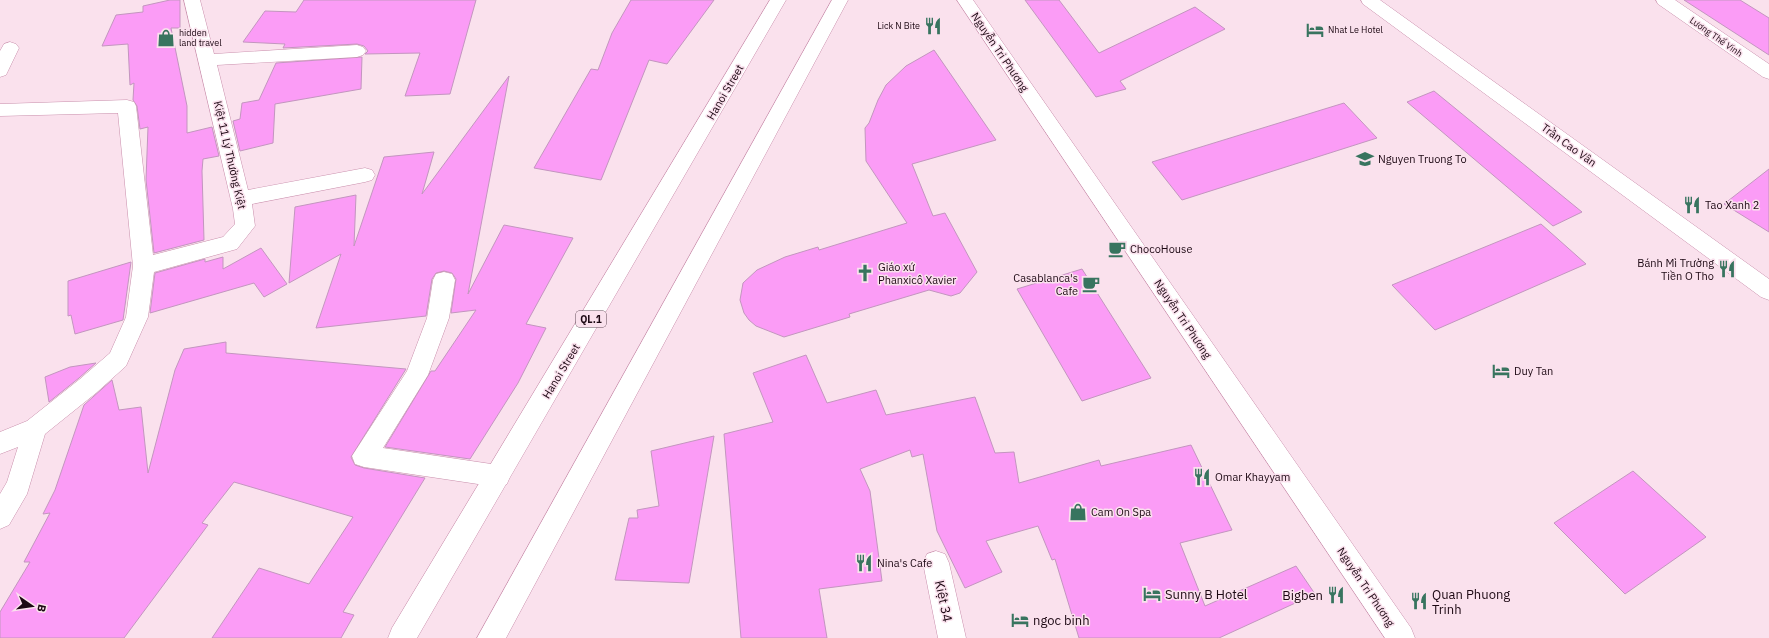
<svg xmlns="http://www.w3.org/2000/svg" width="1769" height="638" font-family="'IBM Plex Sans',sans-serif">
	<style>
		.building { fill: #fb9cf6; stroke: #c395bf }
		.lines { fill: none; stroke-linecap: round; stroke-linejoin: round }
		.minor-casing { stroke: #c98fac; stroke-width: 1 }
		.major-casing { stroke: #c98fac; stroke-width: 1 }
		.minor { fill: #fff; fill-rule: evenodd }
		.major { fill: #fff; fill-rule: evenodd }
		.labels { text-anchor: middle; stroke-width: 3; stroke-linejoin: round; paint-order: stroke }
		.far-poi-label { font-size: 9px; fill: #1c0813; stroke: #fae1ed; text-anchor: start }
		.far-street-label { font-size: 9px; fill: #1c0813; stroke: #fae1ed }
		.shield { fill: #fae1ed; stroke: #5f4954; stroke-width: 1 }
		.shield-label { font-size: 10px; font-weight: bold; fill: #1c0813 }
		.street-label { font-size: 11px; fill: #1c0813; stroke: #fae1ed }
		.poi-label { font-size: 11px; fill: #1c0813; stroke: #fae1ed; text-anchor: start }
		.near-poi-label { font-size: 13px; fill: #1c0813; stroke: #fae1ed; text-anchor: start }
		.near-street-label { font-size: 13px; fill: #1c0813; stroke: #fae1ed }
	</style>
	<rect width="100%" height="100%" fill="#fae1ed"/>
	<path class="building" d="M170 0H180V28H171L187 106V133L212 127 219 156 203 159 202 171 204 240 154 253 146 180 148 127 140 129 137 106 133 100 134 83 130 85 128 44 102 46 116 15 143 12V6Z
		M304 0H476L450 94 405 96 420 53 365 54 368 51 364 46 357 44 283 48 285 44 243 42 265 11 296 12Z
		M631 0H714L667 64 649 60 601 180 534 168 591 69 598 70 612 33Z
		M1025 0H1059L1099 53 1195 7 1225 29 1120 81 1126 89 1096 97Z
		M1684 0H1740L1769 18V55Z
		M934 50 996 140 912 164 933 216 945 213 977 272 960 293 951 296 929 290 849 314 850 317 784 337 756 326 749 320 744 313 740 300 743 283 757 270 785 257 818 247 819 250 907 223 866 161 865 128 869 123 878 100 886 85 906 66Z
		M362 57 361 89 275 104 273 143 240 151 233 121 240 119 242 103 259 100 276 63Z
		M509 76 468 294 504 225 573 238 526 324 546 328 518 383 470 459 385 447 431 371H435L476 310 451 313 456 279 452 273 444 271 436 273 432 279 426 316 316 328 341 254 289 283 295 207 356 195 354 246 384 157 434 152 422 194Z
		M1434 91 1582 212 1553 226 1407 102Z
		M1344 103 1377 138 1182 200 1152 162Z
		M1769 169V232L1724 204Z
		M1541 224 1586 264 1435 330 1392 285Z
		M261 248 287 284 264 297 254 283 150 313 155 273 205 259V262L223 257V269Z
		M131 262 123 320 75 334 71 315 68 316V281Z
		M1082 269 1151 378 1082 401 1017 289Z
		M226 342V353L406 369 351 457 355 465 364 468 425 478 343 612 354 615 341 638H212L259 568 309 584 353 517 234 482 202 523 208 525 124 638H0V612L30 562H24L50 513 43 514 55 490 84 405 112 380 119 410 141 407 148 473 175 370 184 349Z
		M806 355 827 403 876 390 886 415 975 397 995 453 1014 452 1019 483 1099 460 1101 466 1191 445 1232 530 1180 543 1205 606 1296 566 1315 594 1219 638H1079L1055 559 1052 560 1038 526 986 541 1002 572 965 588 937 531 923 454 912 457 910 450 860 469 870 491 882 581 819 589 827 638H741L724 434 773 422 753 373Z
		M96 363 79 378 49 402 45 377 70 367Z
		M714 436 689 583 615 580 629 518H638L637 510 659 506 651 451Z
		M1633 471 1706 537 1625 594 1554 523Z"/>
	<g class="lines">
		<g class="minor-casing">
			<path id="minor" d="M184 0H200L214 54 357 45 363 47 366 51 363 55 357 57 217 65 248 190 365 168 372 170 375 175 372 180 365 182 252 204 255 226 237 249 154 272 148 317 126 366 96 393 45 434 27 494 9 525 0 529V494L7 482 18 447 0 454V432L27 421 80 379 110 353 126 317 133 266 118 113 0 116V104L127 100 134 102 136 106 153 255 223 237 235 224 233 209Z
				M957 0H973L1411 628 1415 638H1385Z
				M1361 0H1380L1769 279V300L1761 297 1363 4Z
				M1656 0H1675L1769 64V79L1763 77 1658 4Z
				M10 42 16 44 19 48 6 75 0 77V51L4 44Z
				M444 272 452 274 455 280 449 318 428 375 383 448 498 465 507 468 510 476 507 484 498 487 364 467 355 464 352 456 407 371 427 318 433 280 436 274Z
				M936 551 945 554 949 563 966 638H938L923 563 927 554Z"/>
		</g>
		<g class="major-casing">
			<path id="major" d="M770 0H786L417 638H388L392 628Z
				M832 0H848L506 638H477Z"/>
		</g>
		<use href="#minor" class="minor"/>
		<use href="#major" class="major"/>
	</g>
	<defs>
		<g id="restaurant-bare" transform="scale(1.38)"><path d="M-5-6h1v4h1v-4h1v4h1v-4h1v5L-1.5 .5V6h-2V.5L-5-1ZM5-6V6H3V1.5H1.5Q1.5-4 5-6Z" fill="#38745f" stroke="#fae1ed" stroke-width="2.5" paint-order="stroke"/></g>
		<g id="hotel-bare" transform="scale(1.38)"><path d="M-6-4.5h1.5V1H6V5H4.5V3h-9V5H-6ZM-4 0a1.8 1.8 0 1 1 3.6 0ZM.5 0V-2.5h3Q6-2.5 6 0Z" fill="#38745f" stroke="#fae1ed" stroke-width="2.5" paint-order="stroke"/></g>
		<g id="shop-bare" transform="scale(1.38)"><path d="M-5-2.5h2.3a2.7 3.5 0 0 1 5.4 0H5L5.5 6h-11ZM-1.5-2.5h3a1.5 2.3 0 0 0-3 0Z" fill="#38745f" stroke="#fae1ed" stroke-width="2.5" paint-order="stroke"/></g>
		<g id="school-bare" transform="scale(1.38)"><path d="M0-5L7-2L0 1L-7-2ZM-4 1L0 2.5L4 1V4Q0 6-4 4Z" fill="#38745f" stroke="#fae1ed" stroke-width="2.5" paint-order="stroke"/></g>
		<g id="cafe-bare" transform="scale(1.38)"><path d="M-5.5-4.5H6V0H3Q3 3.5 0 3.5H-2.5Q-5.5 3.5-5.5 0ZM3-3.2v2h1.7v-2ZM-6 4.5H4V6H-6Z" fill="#38745f" stroke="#fae1ed" stroke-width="2.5" paint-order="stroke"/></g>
		<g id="church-bare" transform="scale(1.38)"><path d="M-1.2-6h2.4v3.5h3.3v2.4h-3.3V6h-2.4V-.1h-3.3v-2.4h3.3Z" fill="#38745f" stroke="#fae1ed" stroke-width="2.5" paint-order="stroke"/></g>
	</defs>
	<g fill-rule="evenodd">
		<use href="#restaurant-bare" x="933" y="26"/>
		<use href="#hotel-bare" x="1315" y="30"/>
		<use href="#shop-bare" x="166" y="38"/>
		<use href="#school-bare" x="1365" y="159"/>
		<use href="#restaurant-bare" x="1692" y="205"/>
		<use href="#cafe-bare" x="1117" y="249"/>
		<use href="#restaurant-bare" x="1727" y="269"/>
		<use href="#church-bare" x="865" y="273"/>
		<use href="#cafe-bare" x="1091" y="284"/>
		<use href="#hotel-bare" x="1501" y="371"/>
		<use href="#restaurant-bare" x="1202" y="477"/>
		<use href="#shop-bare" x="1078" y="512"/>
		<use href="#restaurant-bare" x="864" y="563"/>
		<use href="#hotel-bare" x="1152" y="594"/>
		<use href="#restaurant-bare" x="1336" y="595"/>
		<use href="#restaurant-bare" x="1419" y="601"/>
		<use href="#hotel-bare" x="1020" y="620"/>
	</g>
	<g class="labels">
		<g class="far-poi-label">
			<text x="920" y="29" text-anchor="end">Lick N Bite</text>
			<text x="1328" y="33">Nhat Le Hotel</text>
			<text x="179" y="36">hidden<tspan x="179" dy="10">land travel</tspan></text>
		</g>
		<g class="far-street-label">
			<text transform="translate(1716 37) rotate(35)" y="3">Lương Thế Vinh</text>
		</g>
		<rect class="shield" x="576" y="311" width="30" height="16" rx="3"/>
		<g class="shield-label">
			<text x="591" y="323">QL.1</text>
		</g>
		<g class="street-label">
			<text transform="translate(1000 52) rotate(56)" y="4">Nguyễn Tri Phương</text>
			<text transform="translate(725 92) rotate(-60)" y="4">Hanoi Street</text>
			<text transform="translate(1569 145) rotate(36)" y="4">Trần Cao Vân</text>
			<text transform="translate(230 155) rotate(77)" y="4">Kiệt 11 Lý Thường Kiệt</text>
			<text transform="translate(1183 319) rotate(56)" y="4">Nguyễn Tri Phương</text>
			<text transform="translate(561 371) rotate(-59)" y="4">Hanoi Street</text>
			<text transform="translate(1366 587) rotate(56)" y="4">Nguyễn Tri Phương</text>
		</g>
		<g class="poi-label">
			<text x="1378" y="163">Nguyen Truong To</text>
			<text x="1705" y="209">Tao Xanh 2</text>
			<text x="1130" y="253">ChocoHouse</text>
			<text x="1714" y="267" text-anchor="end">Bánh Mì Trường<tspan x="1714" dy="13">Tiền O Tho</tspan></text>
			<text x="878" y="271">Giáo xứ<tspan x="878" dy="13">Phanxicô Xavier</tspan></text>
			<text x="1078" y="282" text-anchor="end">Casablanca's<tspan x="1078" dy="13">Cafe</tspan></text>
			<text x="1514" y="375">Duy Tan</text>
			<text x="1215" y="481">Omar Khayyam</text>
			<text x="1091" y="516">Cam On Spa</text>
			<text x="877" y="567">Nina's Cafe</text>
		</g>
		<g class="near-poi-label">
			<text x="1165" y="599">Sunny B Hotel</text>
			<text x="1432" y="599">Quan Phuong<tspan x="1432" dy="15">Trinh</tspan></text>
			<text x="1323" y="600" text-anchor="end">Bigben</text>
			<text x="1033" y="625">ngoc binh</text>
		</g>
		<g class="near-street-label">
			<text transform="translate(944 601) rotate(78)" y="5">Kiệt 34</text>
		</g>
	</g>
	<g transform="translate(32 606) rotate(103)" stroke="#fae1ed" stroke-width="3" paint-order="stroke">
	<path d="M0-3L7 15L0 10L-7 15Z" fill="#1c0813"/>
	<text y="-6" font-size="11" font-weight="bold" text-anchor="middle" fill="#1c0813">B</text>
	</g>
</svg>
